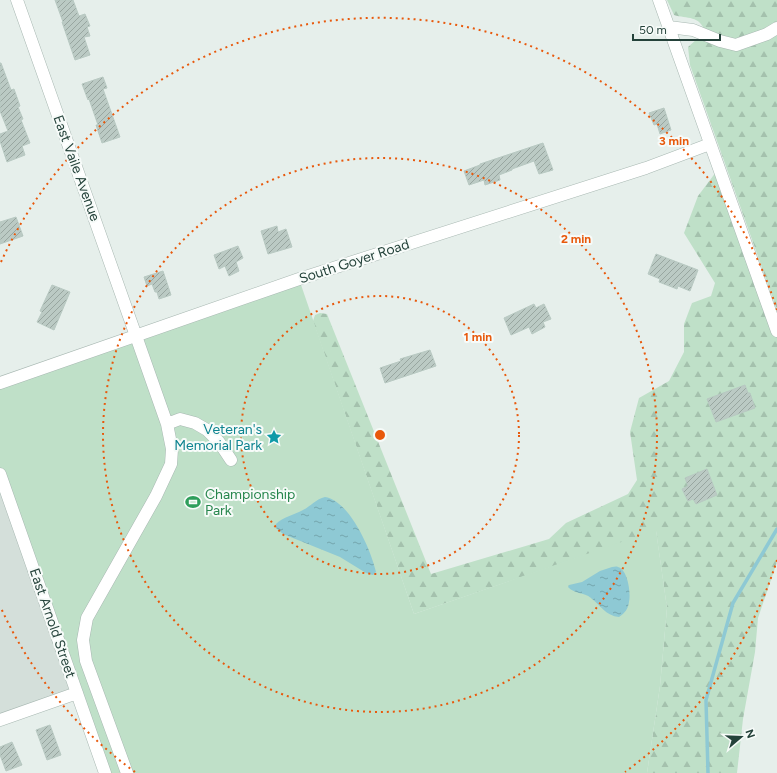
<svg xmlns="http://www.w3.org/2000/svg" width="777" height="773" font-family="Figtree,sans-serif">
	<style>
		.built { fill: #d4dfda }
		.forest { fill: url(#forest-firs) }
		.green { fill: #bfe0c8 }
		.water { fill: url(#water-ripples) }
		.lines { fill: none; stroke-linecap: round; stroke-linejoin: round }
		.stream { stroke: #8ec9d4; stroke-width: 3.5 }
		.building { fill: url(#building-hatch); stroke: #b8c9c2 }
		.minor-casing { stroke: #a8b8b2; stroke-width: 13 }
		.minor { stroke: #fff; stroke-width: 12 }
		.ring { fill: none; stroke: #e8590c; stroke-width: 2; stroke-dasharray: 2 4 }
		.labels { text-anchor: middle; stroke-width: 4; stroke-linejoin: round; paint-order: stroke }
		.street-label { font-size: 14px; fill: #24423a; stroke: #f7fbf9 }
		.culture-label { font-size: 14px; fill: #0d838f; stroke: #f7fbf9; text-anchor: end }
		.leisure-label { font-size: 14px; fill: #27864d; stroke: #f7fbf9; text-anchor: start }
		.centre { fill: #e8590c; stroke: #f7fbf9; stroke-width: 2 }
		.ring-label { font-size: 12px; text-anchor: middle; font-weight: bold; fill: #e8590c; stroke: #f7fbf9; stroke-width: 4; stroke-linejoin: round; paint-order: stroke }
	</style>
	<defs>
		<pattern id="forest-firs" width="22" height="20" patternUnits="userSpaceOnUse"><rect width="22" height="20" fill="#bfe0c8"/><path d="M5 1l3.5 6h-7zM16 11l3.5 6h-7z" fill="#a4c1ad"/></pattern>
		<pattern id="water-ripples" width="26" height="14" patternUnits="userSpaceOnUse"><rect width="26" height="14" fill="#8ec9d4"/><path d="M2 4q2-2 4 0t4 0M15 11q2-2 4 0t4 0" fill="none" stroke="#74a5ad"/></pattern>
		<pattern id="building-hatch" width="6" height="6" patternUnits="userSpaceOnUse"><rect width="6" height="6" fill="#bbcac4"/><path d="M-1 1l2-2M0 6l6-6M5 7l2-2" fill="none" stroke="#98a6a0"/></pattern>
	</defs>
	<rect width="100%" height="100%" fill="#e6efeb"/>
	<path class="built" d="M0 474 77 693 0 718Z"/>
	<path class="forest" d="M667 0H777V310L690 65 688 47 705 32C700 15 687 19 674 15Z
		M719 168 777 331V562L758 618 755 652 743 719 737 773H647L660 686 667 608 656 531 414 614 313 321 315 315 320 313 327 314 431 574 549 539 566 523 628 494 637 480 630 432 639 398 669 381 684 352V324L692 303 711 296 715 283 684 233 698 196Z"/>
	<path class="green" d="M299 279 414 614 656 530 667 608 660 686 647 773H105L0 474V383Z"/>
	<path class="water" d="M325 497C350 501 371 550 376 572L373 575 366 573 340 557 283 534 276 528V524C283 517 294 515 303 510 311 506 316 499 325 497Z
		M612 567C614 567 616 566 618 567 628 570 631 593 629 602 628 609 625 613 619 617 606 616 600 605 591 598 584 592 574 594 568 587L569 585 582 582 600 571Z"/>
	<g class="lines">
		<path class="stream" d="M708 773 706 700 733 603 777 529"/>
	</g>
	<path class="building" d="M55 0H73L79 16 85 14 90 26 87 27 90 36 84 37 90 55 75 60 62 22H63Z
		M0 63H1L11 90 14 89 20 106 18 107 23 119 21 120 30 143 22 146 25 155 7 162 0 141V134L8 131 0 111Z
		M103 77 107 88 103 89 120 137 102 143 96 125H98L89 99 88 100 82 84Z
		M664 108 671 130 660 134 657 124 654 125 649 113Z
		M543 143 553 170 539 174 534 161 512 169V170L499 175 500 180 485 185 484 180 469 185 464 171 480 165V164Z
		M16 217 23 236 0 244V222Z
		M277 226 278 232 286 229 292 247 268 254 261 231Z
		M238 246 243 258 236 262 239 271 229 276 225 266 219 269 214 255Z
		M656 254 698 270 690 291 678 286 677 289 659 282 660 279 648 274Z
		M163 271 171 295 159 299 157 292H155L152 284 147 286 144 277Z
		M52 285 70 292 54 330 37 322 42 312 40 311Z
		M534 304 536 308 544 304 551 319 543 322 545 327 532 334 529 327 511 335 504 318Z
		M430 350 436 366 385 383 380 368 401 361 400 359Z
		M745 385 748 393H750L755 408 716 422 707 399Z
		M707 469 717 495 696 504 693 499 688 501 682 489 688 486 685 478Z
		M50 725 61 755 47 760 36 730Z
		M12 742 22 765 6 771 0 755V747Z"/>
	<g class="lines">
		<g class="minor-casing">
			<path id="minor" d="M17 0 136 336 167 424 172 449 171 464 156 496 87 618 83 640 86 661 127 773
				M659 0 777 331
				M669 27 693 30 720 41 736 45 767 34 777 28
				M0 383 299 279 646 168 710 144
				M167 424 180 419 195 423 207 430 219 442 231 460
				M0 474 105 773
				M0 720 77 693"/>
		</g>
		<use href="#minor" class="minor"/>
	</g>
	<g class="ring">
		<circle cx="380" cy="435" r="139"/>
		<circle cx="380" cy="435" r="277"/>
		<path d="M777 560A416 416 0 0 1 625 772M135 772A416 416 0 0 1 1 608M1 262A416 416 0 0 1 777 310"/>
	</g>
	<defs>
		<g id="sight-bare" transform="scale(1.2)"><path d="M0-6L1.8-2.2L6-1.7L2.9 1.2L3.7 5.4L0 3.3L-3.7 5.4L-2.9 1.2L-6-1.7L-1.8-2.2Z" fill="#0f9aa8" stroke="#f7fbf9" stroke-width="2.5" paint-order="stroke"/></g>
		<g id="stadium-bare" transform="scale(1.2)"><path d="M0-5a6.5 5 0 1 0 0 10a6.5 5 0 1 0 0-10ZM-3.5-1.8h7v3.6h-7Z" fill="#2e9e5b" stroke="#f7fbf9" stroke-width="2.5" paint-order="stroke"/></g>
	</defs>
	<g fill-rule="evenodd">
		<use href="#sight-bare" x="274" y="437"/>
		<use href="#stadium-bare" x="193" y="502"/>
	</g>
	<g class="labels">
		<g class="street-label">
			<text transform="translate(77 168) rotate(70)" y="5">East Vaile Avenue</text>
			<text transform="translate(354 261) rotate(-18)" y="5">South Goyer Road</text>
			<text transform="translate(53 623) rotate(71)" y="5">East Arnold Street</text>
		</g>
		<g class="culture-label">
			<text x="262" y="434">Veteran's<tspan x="262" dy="16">Memorial Park</tspan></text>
		</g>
		<g class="leisure-label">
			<text x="205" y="499">Championship<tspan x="205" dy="16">Park</tspan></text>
		</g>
	</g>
	<circle cx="380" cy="435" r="6" class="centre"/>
	<g class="ring-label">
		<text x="674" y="145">3 min</text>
		<text x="576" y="243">2 min</text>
		<text x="478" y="341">1 min</text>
	</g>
	<g transform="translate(741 737) rotate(71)" stroke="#f7fbf9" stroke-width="3" paint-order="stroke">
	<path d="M0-3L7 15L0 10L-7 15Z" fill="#24423a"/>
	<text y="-6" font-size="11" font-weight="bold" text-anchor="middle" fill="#24423a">N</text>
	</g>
	<path d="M633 34v6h87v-6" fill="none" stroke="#24423a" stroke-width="2"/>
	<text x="639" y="34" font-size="12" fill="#24423a" stroke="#f7fbf9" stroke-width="3" paint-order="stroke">50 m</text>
</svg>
